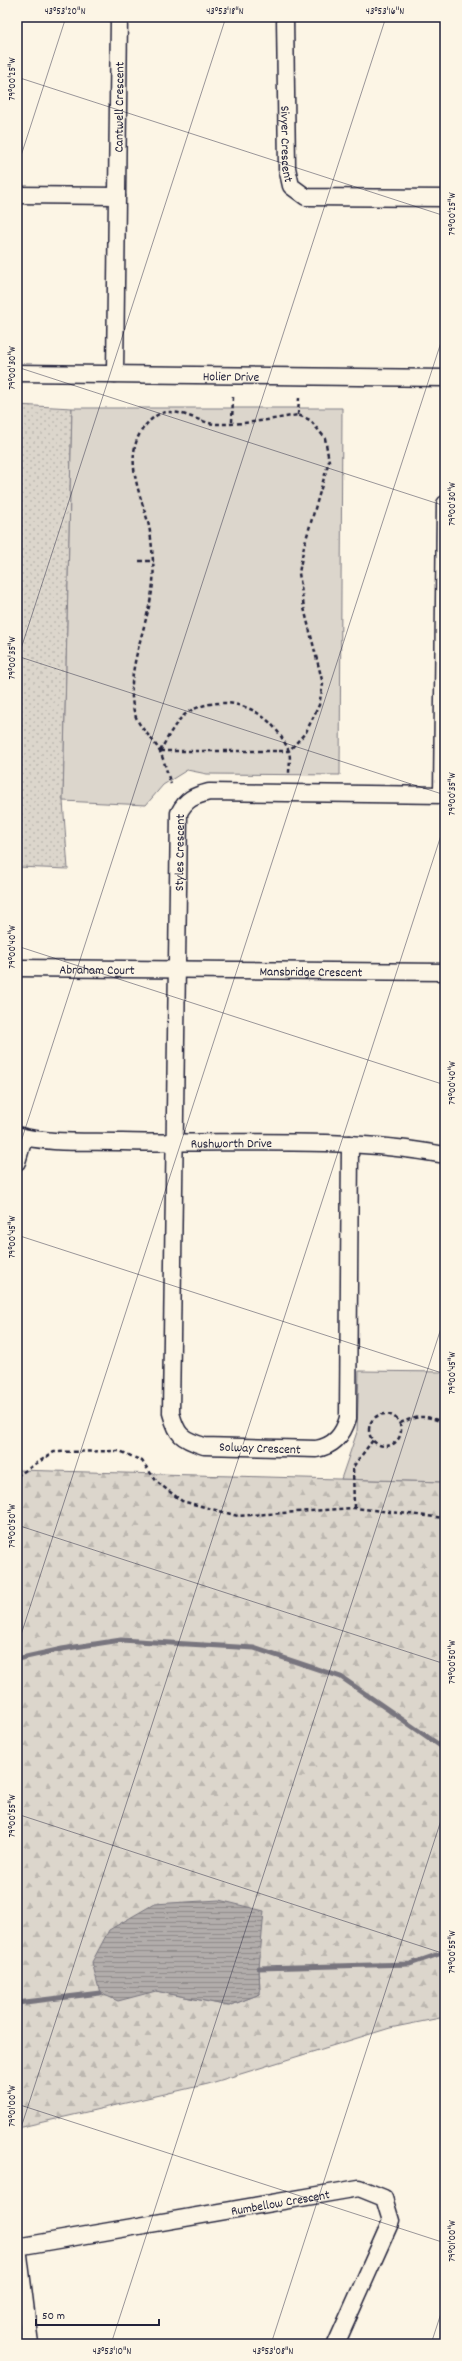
<svg xmlns="http://www.w3.org/2000/svg" width="462" height="2361" font-family="Dekko,sans-serif">
	<style>
		.grass { fill: url(#grass-dots); stroke: #7f7c84 }
		.forest { fill: url(#forest-firs); stroke: #7f7c84; fill-rule: evenodd }
		.park { fill: #dcd6cc; stroke: #7f7c84 }
		.water { fill: url(#water-rules); stroke: #78757e }
		.lines { fill: none; stroke-linecap: round; stroke-linejoin: round }
		.stream { stroke: #78757e; stroke-width: 5 }
		.minor-casing { stroke: #22223b; stroke-width: 19 }
		.path { stroke: #22223b; stroke-width: 2.5; stroke-dasharray: 4 3; stroke-linecap: butt }
		.minor { stroke: #fcf5e5; stroke-width: 16 }
		.ticks { fill: none; stroke: #22223b; stroke-width: 1; stroke-opacity: 0.45 }
		.labels { text-anchor: middle; stroke-width: 3; stroke-linejoin: round; paint-order: stroke }
		.street-label { font-size: 13px; fill: #22223b; stroke: #fcf5e5 }
		.neatline { fill: none; stroke: #22223b; stroke-width: 1.5 }
		.ticks-label { font-size: 10px; text-anchor: middle; fill: #22223b }
	</style>
	<defs>
		<pattern id="grass-dots" width="8" height="8" patternUnits="userSpaceOnUse"><rect width="8" height="8" fill="#dcd6cc"/><path d="M2 2h.1M6 6h.1" fill="none" stroke="#bcb7b0" stroke-width="1.8" stroke-linecap="round"/></pattern>
		<pattern id="forest-firs" width="22" height="20" patternUnits="userSpaceOnUse"><rect width="22" height="20" fill="#dcd6cc"/><path d="M5 1l3.5 6h-7zM16 11l3.5 6h-7z" fill="#bcb7b0"/></pattern>
		<pattern id="water-rules" width="6" height="5" patternUnits="userSpaceOnUse"><rect width="6" height="5" fill="#b2adab"/><path d="M0 2.5h6" fill="none" stroke="#908c8c"/></pattern>
	</defs>
	<rect width="100%" height="100%" fill="#fcf5e5"/>
	<filter id="ink" filterUnits="userSpaceOnUse"><feTurbulence type="fractalNoise" baseFrequency=".025" numOctaves="2"/><feDisplacementMap in="SourceGraphic" scale="8" xChannelSelector="R" yChannelSelector="G"/><feConvolveMatrix kernelMatrix="1 2 1 2 8 2 1 2 1" color-interpolation-filters="sRGB"/></filter>
	<g filter="url(#ink)">
		<path class="grass" d="M17 405 72 408 63 801 68 869 17 867Z"/>
		<path class="forest" d="M17 1470 445 1482V2017L390 2028 208 2084 17 2128ZM259 1968 260 1994 229 2006 156 1991Z"/>
		<path class="park" d="M72 408H342L340 775 207 774 187 770 163 785 146 805 63 801Z
			M359 1371 445 1372V1482L341 1479 357 1432Z"/>
		<path class="water" d="M219 1900 264 1911 259 1968 260 1994 229 2006 156 1991 118 2001 100 1993 92 1962 109 1930 154 1904Z"/>
		<g class="lines">
			<path class="stream" d="M17 1659 62 1649 121 1640 254 1648 341 1677 445 1749
				M259 1968 410 1964 445 1952
				M17 2003 100 1993"/>
			<g class="minor-casing">
				<g id="minor">
					<path id="s1" d="M285 17 287 168 291 186 306 197 445 198"/>
					<path d="M17 195 117 196"/>
					<path id="s2" d="M17 373 445 378"/>
					<path id="s3" d="M115 374 119 17"/>
					<path d="M442 795 445 504"/>
					<path id="s4" d="M17 968 445 972"/>
					<path id="s5" d="M17 1135C43 1144 93 1141 122 1142 229 1145 339 1135 445 1155"/>
					<path id="s6" d="M350 1144 348 1418C343 1435 334 1446 316 1449L204 1446C181 1439 177 1435 171 1413L179 813C186 799 194 796 209 792L445 795"/>
					<path d="M17 1162 24 1138"/>
					<path id="s7" d="M17 2247 359 2188 384 2198 391 2221 336 2344"/>
					<path d="M18 2247 30 2344"/>
				</g>
			</g>
			<path class="path" d="M298 415 299 398
				M232 422 233 397
				M139 561H154
				M160 751H289L306 732 319 705 323 684 304 608 299 573 304 546 329 461 325 438 310 420 298 415C272 419 243 425 216 424 197 423 172 402 153 418 119 446 138 488 148 522 151 534 152 548 153 561 158 610 125 659 133 706 136 728 152 735 160 752 165 762 167 774 171 784
				M160 751C169 736 177 716 194 709 228 694 264 708 282 738 284 742 288 747 289 752 291 758 289 767 289 773
				M369 1430a16 16 0 1 1 32 0a16 16 0 1 1-32 0Z
				M400 1423C420 1415 425 1415 445 1423
				M17 1476 54 1452 120 1451 142 1461 157 1482 182 1501 238 1516 354 1508 445 1518
				M354 1508 353 1467 373 1440"/>
			<use href="#minor" class="minor"/>
		</g>
	</g>
	<path class="ticks" d="M17 77 445 216M17 168 66 17M17 367 445 506M17 656 445 795M17 661 226 17M17 946 445 1085M17 1154 386 17M17 1235 445 1374M17 1525 445 1664M17 1647 445 330M17 1814 445 1954M17 2104 445 2243M17 2140 445 823M111 2344 445 1316M271 2344 445 1808M431 2344 445 2301"/>
	<g class="labels">
		<g class="street-label">
			<text dy="5" stroke="none"><textPath href="#s3" startOffset="267">Cantwell Crescent</textPath></text>
			<text dy="5" stroke="none"><textPath href="#s1" startOffset="127">Sivyer Crescent</textPath></text>
			<text dy="5" stroke="none"><textPath href="#s2" startOffset="214">Holier Drive</textPath></text>
			<text dy="5" stroke="none"><textPath href="#s6" startOffset="1044">Styles Crescent</textPath></text>
			<text dy="5" stroke="none"><textPath href="#s4" startOffset="80">Abraham Court</textPath></text>
			<text dy="5" stroke="none"><textPath href="#s4" startOffset="294">Mansbridge Crescent</textPath></text>
			<text dy="5" stroke="none"><textPath href="#s5" startOffset="215">Rushworth Drive</textPath></text>
			<text transform="translate(260 1447) rotate(2)" y="5">Solway Crescent</text>
			<text dy="5" stroke="none"><textPath href="#s7" startOffset="267">Rumbellow Crescent</textPath></text>
		</g>
	</g>
	<rect width="462" height="2361" fill="none" stroke="#fcf5e5" stroke-width="44"/>
	<path d="M36 2319v6h123v-6" fill="none" stroke="#22223b" stroke-width="2"/>
	<text x="42" y="2319" font-size="12" fill="#22223b" stroke="#fcf5e5" stroke-width="3" paint-order="stroke">50 m</text>
	<rect x="22" y="22" width="418" height="2317" class="neatline"/>
	<g class="ticks-label">
		<text x="65" y="14">43°53'20"N</text>
		<text x="225" y="14">43°53'18"N</text>
		<text x="385" y="14">43°53'16"N</text>
		<text transform="translate(11 79) rotate(-90)" y="4">79°00'25"W</text>
		<text transform="translate(451 214) rotate(-90)" y="4">79°00'25"W</text>
		<text transform="translate(11 368) rotate(-90)" y="4">79°00'30"W</text>
		<text transform="translate(451 504) rotate(-90)" y="4">79°00'30"W</text>
		<text transform="translate(11 658) rotate(-90)" y="4">79°00'35"W</text>
		<text transform="translate(451 794) rotate(-90)" y="4">79°00'35"W</text>
		<text transform="translate(11 947) rotate(-90)" y="4">79°00'40"W</text>
		<text transform="translate(451 1083) rotate(-90)" y="4">79°00'40"W</text>
		<text transform="translate(11 1237) rotate(-90)" y="4">79°00'45"W</text>
		<text transform="translate(451 1373) rotate(-90)" y="4">79°00'45"W</text>
		<text transform="translate(11 1526) rotate(-90)" y="4">79°00'50"W</text>
		<text transform="translate(451 1662) rotate(-90)" y="4">79°00'50"W</text>
		<text transform="translate(11 1816) rotate(-90)" y="4">79°00'55"W</text>
		<text transform="translate(451 1952) rotate(-90)" y="4">79°00'55"W</text>
		<text transform="translate(11 2106) rotate(-90)" y="4">79°01'00"W</text>
		<text transform="translate(451 2241) rotate(-90)" y="4">79°01'00"W</text>
		<text x="112" y="2354">43°53'10"N</text>
		<text x="273" y="2354">43°53'08"N</text>
	</g>
</svg>
